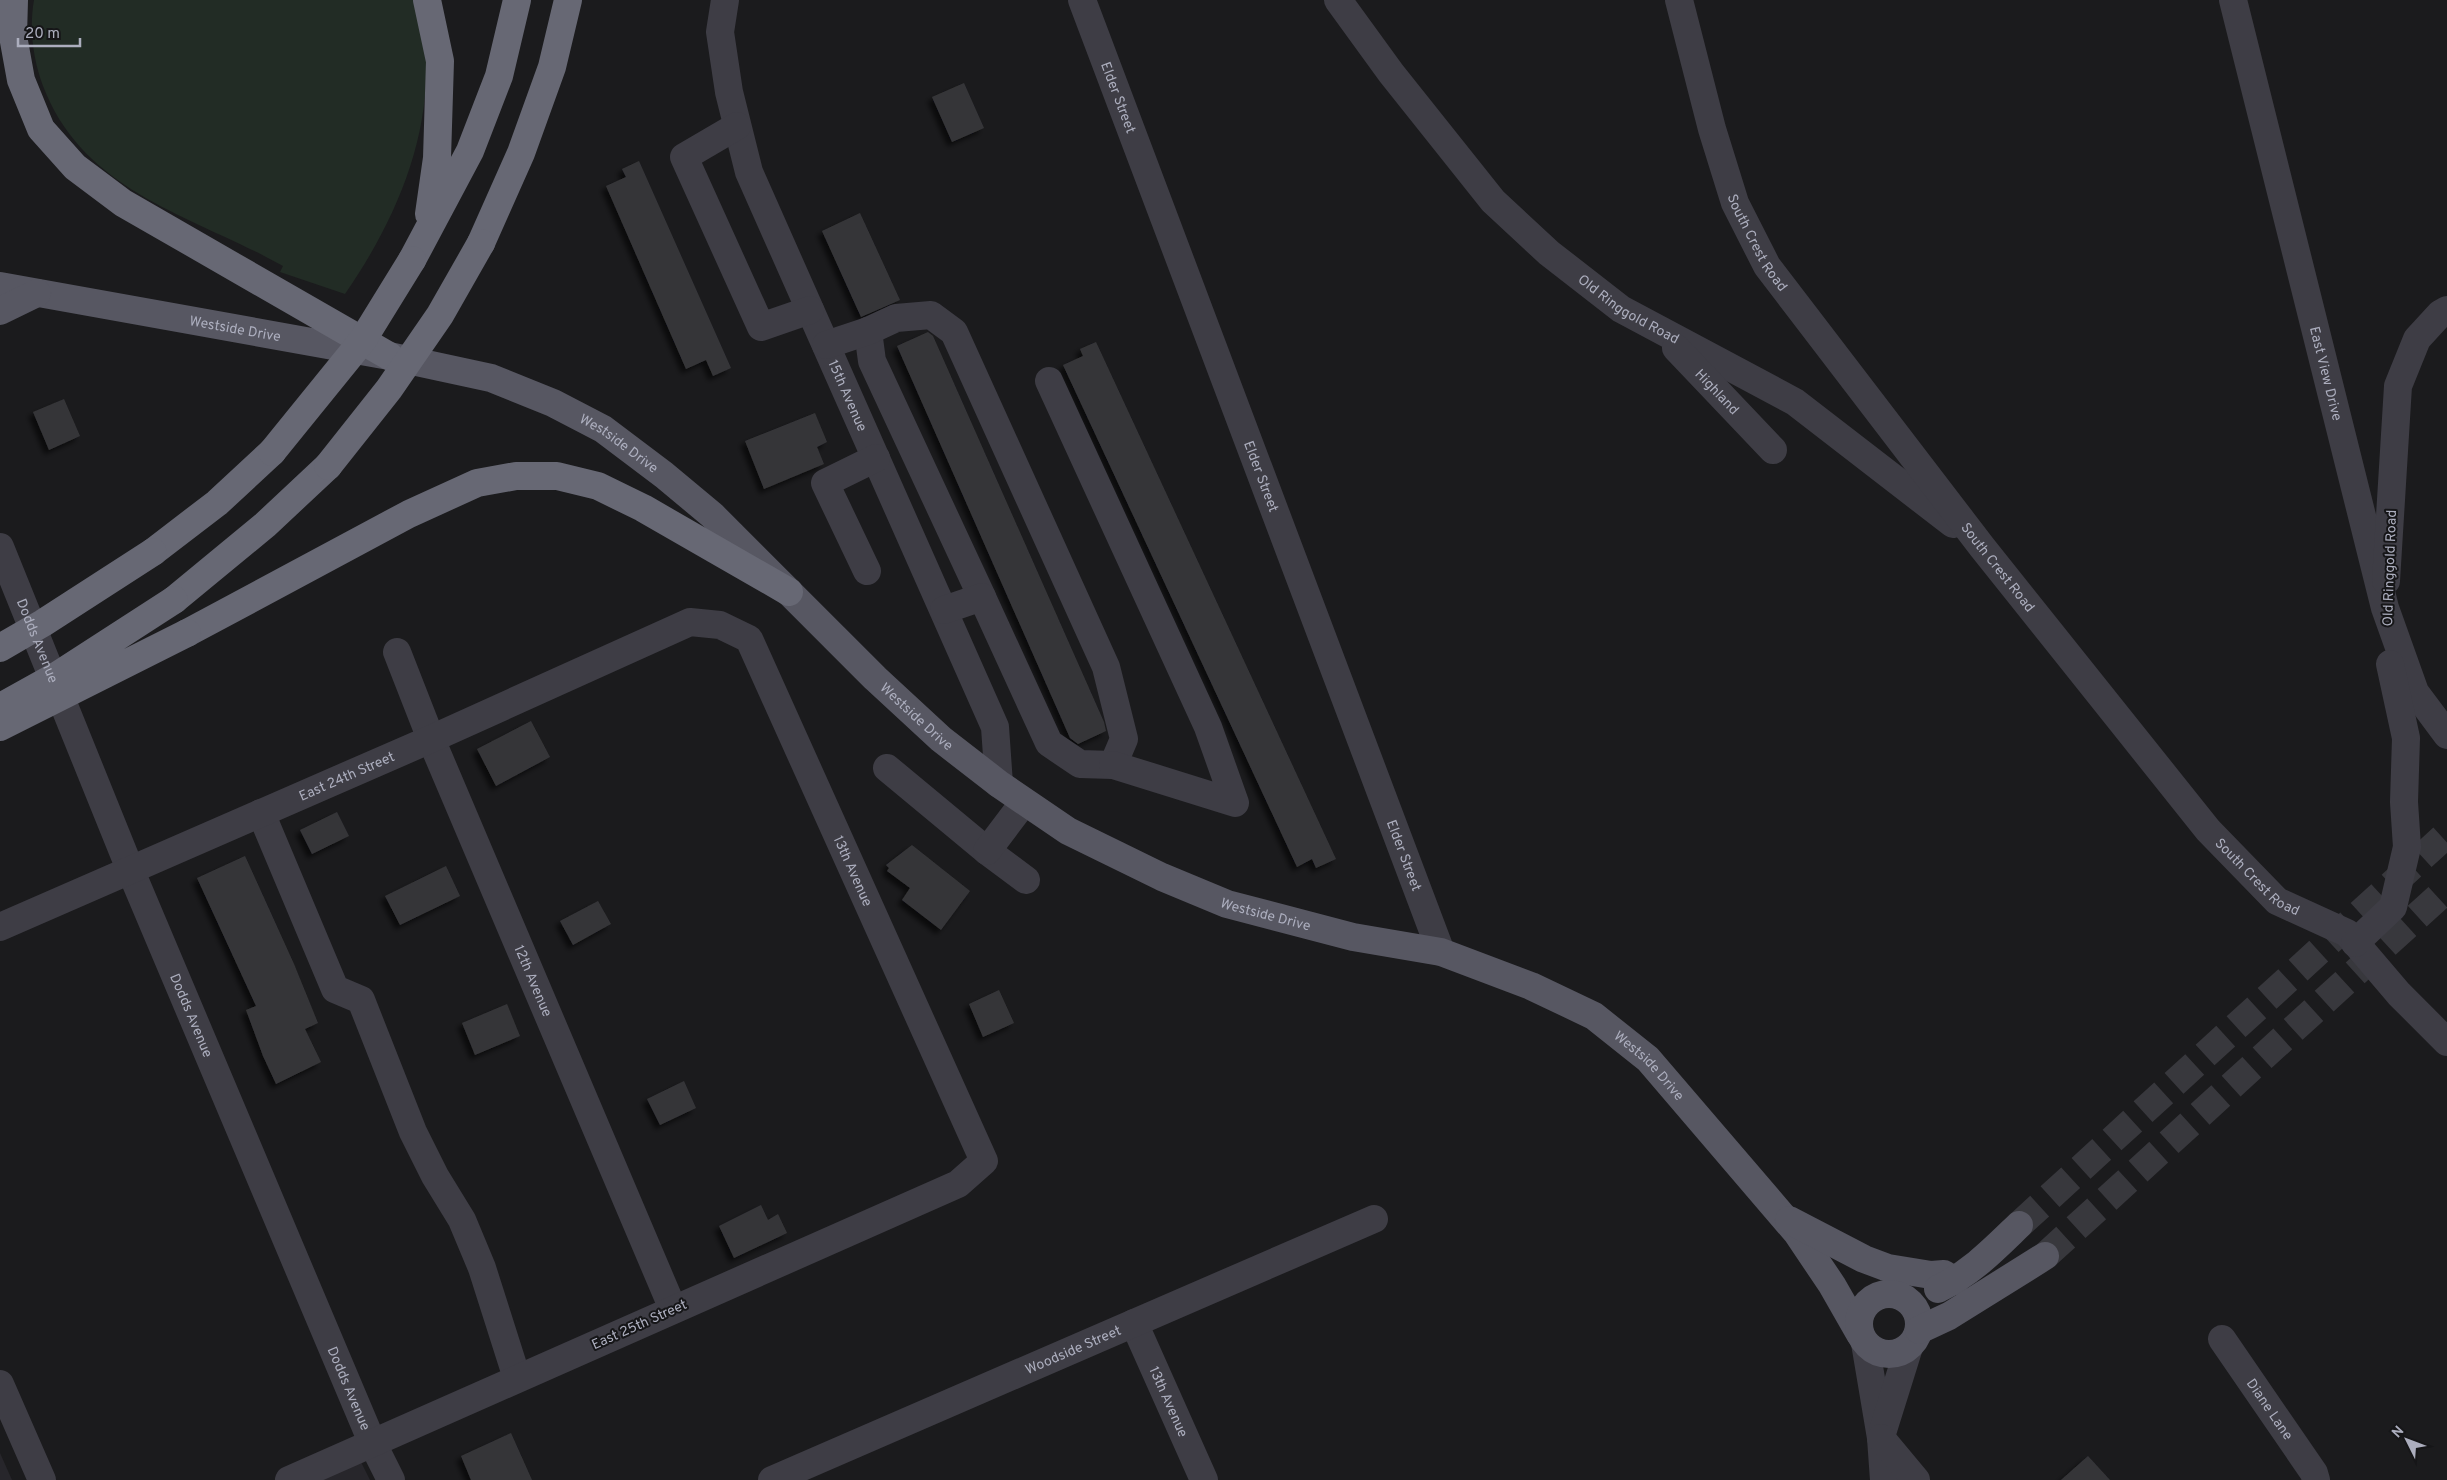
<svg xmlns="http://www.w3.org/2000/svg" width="2447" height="1480" font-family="Overpass,sans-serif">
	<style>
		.built { fill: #27262b }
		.green { fill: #222c25 }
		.building { fill: #363639; filter: url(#shadow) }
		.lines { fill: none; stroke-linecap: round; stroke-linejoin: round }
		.major-tunnel { stroke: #38383d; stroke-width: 28; stroke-dasharray: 28 14; stroke-linecap: butt }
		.minor { stroke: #3e3d45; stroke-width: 28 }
		.major { stroke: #575762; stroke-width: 28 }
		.highway { stroke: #676874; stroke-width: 28 }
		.highway-bridge { stroke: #676874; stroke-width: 28 }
		.labels { text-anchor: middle; stroke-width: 4; stroke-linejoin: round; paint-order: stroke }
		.street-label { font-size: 14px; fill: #acaebe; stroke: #161618 }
	</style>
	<defs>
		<filter id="shadow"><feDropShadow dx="-4.5" dy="4.5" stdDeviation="2.5" flood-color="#0009"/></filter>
	</defs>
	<rect width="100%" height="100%" fill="#1b1b1d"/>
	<path class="built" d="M0 1453 12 1480H0Z
		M360 1460 370 1480H315Z"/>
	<path class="green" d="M34 0H414C418 19 425 40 426 60 429 145 392 226 345 294L280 272 283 266C192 215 84 193 43 86 33 59 29 29 34 0Z"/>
	<path class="building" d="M964 83 984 128 952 142 932 97Z
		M639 161 731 368 713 376 706 360 686 369 606 186 626 177 622 169Z
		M860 213 900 300 861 317 822 231Z
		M928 332 933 336 1104 722 1106 731 1078 744 1070 738 897 346Z
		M1096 342 1336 859 1316 868 1312 859 1297 867 1063 365 1083 356 1080 349Z
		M64 399 80 436 49 450 33 412Z
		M815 413 827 442 817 447 824 464 764 489 745 441Z
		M531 721 550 757 496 786 477 749Z
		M337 812 349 836 312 854 300 830Z
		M912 845 970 891 941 930 902 900 910 888 887 871 889 868 886 865Z
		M245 856 294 964 318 1023 305 1029 321 1062 276 1084 263 1056 246 1010 256 1006 197 878Z
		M446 866 460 896 400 925 385 896Z
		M598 901 611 924 573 945 560 921Z
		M999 990 1014 1023 983 1037 969 1004Z
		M507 1004 520 1036 475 1055 462 1023Z
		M684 1081 696 1108 660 1125 647 1099Z
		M761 1205 768 1220 778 1214 787 1233 734 1258 719 1226Z
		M511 1433 532 1480H471L461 1456Z
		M2088 1456 2110 1480H2061Z"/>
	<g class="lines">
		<path class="major-tunnel" d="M2019 1225 2447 834
			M2045 1256 2447 889"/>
		<g class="minor">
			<path id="s1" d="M725 0 720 32 729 92 749 172 995 727 999 784"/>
			<path id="s2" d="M1082 0 1441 952"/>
			<path id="s3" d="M1338 0 1391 73 1493 201 1549 253 1621 309 1795 402 1953 524"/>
			<path id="s4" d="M1679 0 1712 129 1735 203 1767 266 1982 547 2208 830 2277 901 2347 933 2399 994 2447 1042"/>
			<path id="s5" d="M2233 0 2385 608 2415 692 2447 735"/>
			<path d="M737 126 684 157 761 327 810 310"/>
			<path d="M868 331 872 361 982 597"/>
			<path d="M826 345 868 331 896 318 931 315 954 332 1106 667 1124 739 1113 765 1080 764 1049 743 982 597 944 610"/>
			<path id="s6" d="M1676 348 1773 450"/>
			<path d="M1049 381 1208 727 1235 803 1113 765"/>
			<path id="s7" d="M0 547 130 869 372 1442 391 1480"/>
			<path d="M867 571 825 483 876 458"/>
			<path d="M2386 581 2398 386 2417 339 2440 314 2447 310"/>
			<path id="s8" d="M397 652 431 739 673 1309"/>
			<path d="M887 768 987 851 1026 880"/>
			<path d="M261 813 335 989 361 1000 413 1132 435 1176 462 1220 482 1268 517 1378"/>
			<path d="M987 851 1024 802"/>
			<path id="s9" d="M0 927 431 739 690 622 720 625 749 639 984 1161 958 1184 289 1480"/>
			<path d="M2355 943 2393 907 2407 847 2404 802 2406 738 2390 664"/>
			<path id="s10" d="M1134 1323 1204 1480"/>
			<path id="s11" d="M2222 1339 2314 1473 2316 1480"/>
			<path d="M1865 1343 1881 1438 1884 1480"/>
			<path d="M0 1384 42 1480"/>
			<path d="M1883 1430 1909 1347"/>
			<path d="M1881 1438 1916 1480"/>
			<path id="s12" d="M772 1480 1374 1219"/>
		</g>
		<g class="major">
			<path id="s13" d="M0 286 389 356 491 378 553 403 603 429 664 475 712 515 875 678 941 739 999 784 1068 831 1162 877 1227 904 1353 937 1441 952 1531 986 1594 1016 1648 1059 1797 1233 1832 1285 1860 1334"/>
			<path d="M0 311 37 293"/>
			<path d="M1789 1220 1864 1259 1888 1268 1931 1275 1944 1274 1955 1281"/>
			<path d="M1938 1289C1971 1273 1993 1250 2019 1225"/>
			<circle cx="1889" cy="1324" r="30"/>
			<path d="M1919 1330 1949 1316 2045 1256"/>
		</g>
		<path class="highway" d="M14 0 13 36 21 80 41 129 75 167 123 203 389 356
			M427 0 440 61 437 158 429 214
			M481 243 521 153 552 67 568 0
			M412 260 470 151 499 76 517 0
			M153 552 217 503 272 452
			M174 600 265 525 328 466
			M187 633 409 514 477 483 516 476H557L598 486 643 508 789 592"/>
		<path class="highway-bridge" d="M272 452 362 341 412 260
			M328 466 389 389 440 315 481 243
			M0 648 43 623 153 552
			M6 704 58 675 174 600
			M0 727 187 633"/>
	</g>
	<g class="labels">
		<g class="street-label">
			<text dy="5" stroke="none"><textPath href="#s2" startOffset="104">Elder Street</textPath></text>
			<text dy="5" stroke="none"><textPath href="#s4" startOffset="256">South Crest Road</textPath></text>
			<text dy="5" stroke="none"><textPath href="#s3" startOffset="428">Old Ringgold Road</textPath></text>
			<text dy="5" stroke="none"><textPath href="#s13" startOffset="239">Westside Drive</textPath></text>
			<text dy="5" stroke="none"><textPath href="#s5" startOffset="385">East View Drive</textPath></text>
			<text dy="5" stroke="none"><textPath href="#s6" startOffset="60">Highland</textPath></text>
			<text dy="5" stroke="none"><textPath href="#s1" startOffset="420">15th Avenue</textPath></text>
			<text dy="5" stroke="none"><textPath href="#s13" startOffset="644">Westside Drive</textPath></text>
			<text dy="5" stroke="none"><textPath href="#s2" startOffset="509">Elder Street</textPath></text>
			<text dy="5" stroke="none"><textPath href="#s4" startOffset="661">South Crest Road</textPath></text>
			<text transform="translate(2389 568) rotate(-88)" y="5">Old Ringgold Road</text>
			<text dy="5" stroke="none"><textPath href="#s7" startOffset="101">Dodds Avenue</textPath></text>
			<text dy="5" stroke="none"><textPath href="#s13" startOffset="1049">Westside Drive</textPath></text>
			<text dy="5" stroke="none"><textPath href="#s9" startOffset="378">East 24th Street</textPath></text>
			<text dy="5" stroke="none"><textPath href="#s2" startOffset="914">Elder Street</textPath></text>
			<text dy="5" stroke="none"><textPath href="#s9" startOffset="1071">13th Avenue</textPath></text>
			<text dy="5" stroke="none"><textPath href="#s4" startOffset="1066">South Crest Road</textPath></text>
			<text dy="5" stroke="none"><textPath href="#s13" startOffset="1454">Westside Drive</textPath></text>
			<text dy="5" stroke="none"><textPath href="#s8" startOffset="356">12th Avenue</textPath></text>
			<text dy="5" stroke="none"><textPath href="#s7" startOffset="506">Dodds Avenue</textPath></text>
			<text dy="5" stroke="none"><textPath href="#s13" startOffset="1874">Westside Drive</textPath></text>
			<text transform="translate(639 1324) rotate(-24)" y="5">East 25th Street</text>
			<text dy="5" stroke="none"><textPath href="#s12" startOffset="328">Woodside Street</textPath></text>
			<text dy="5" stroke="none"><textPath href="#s7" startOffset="911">Dodds Avenue</textPath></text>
			<text dy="5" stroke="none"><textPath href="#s10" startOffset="86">13th Avenue</textPath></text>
			<text dy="5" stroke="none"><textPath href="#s11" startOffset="85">Diane Lane</textPath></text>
		</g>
	</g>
	<g transform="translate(2407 1440) rotate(312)" stroke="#161618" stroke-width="4" paint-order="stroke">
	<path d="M0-4L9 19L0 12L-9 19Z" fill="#acaebe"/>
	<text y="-8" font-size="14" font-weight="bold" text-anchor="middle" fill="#acaebe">N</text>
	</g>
	<path d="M18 38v8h62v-8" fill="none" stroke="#acaebe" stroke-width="2.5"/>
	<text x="25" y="38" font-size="15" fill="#acaebe" stroke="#161618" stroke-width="4" paint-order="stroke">20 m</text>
</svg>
